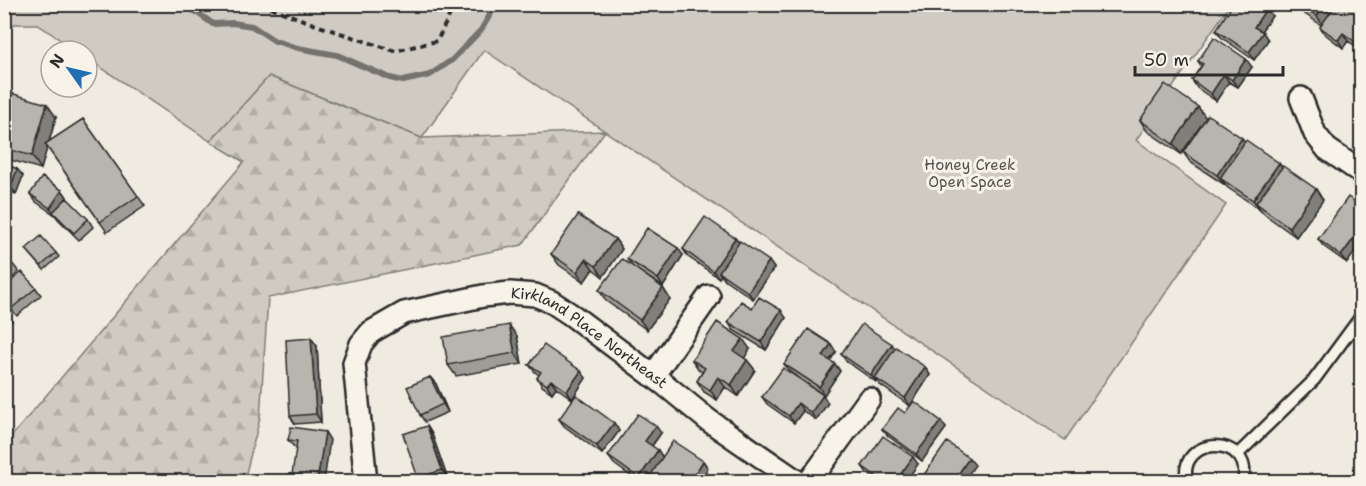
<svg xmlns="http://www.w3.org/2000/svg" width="1366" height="486" font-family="'Shantell Sans',sans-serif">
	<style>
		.forest { fill: url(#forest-firs); stroke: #7d7b76; stroke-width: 1.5 }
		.park { fill: #cfcbc2; stroke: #7d7b76; stroke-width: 1.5 }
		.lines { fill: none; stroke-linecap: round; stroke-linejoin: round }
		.stream { stroke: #74726e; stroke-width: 6 }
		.lane-casing { stroke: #2b2b2b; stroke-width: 15 }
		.street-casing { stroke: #2b2b2b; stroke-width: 26 }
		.path { stroke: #2b2b2b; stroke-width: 4; stroke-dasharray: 6 4.5; stroke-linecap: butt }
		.lane { stroke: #f7f3e8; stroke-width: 10 }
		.street { stroke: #f7f3e8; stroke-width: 21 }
		.wall { fill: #9e9c96; stroke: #2b2b2b; stroke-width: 1.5 }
		.shaded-wall { fill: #817f7a; stroke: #2b2b2b; stroke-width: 1.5 }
		.building { fill: #b8b5ae; stroke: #2b2b2b; stroke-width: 1.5 }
		.labels { text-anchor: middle; stroke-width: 6; stroke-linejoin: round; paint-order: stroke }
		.park-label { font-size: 15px; fill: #545351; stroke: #f7f3e8 }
		.street-label { font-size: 15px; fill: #2b2b2b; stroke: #f7f3e8 }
	</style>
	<defs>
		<pattern id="forest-firs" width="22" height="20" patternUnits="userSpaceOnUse" patternTransform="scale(1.5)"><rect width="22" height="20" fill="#cfcbc2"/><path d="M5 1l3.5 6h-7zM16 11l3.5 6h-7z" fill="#b2aea7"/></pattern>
	</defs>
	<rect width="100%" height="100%" fill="#efebe0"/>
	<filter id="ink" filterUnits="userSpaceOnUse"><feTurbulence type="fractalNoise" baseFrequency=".0167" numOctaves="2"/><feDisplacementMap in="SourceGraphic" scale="12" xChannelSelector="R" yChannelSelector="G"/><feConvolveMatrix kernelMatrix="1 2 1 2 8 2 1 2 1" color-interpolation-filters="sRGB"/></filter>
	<g filter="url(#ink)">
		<path class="forest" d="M269 76 422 138 605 131 522 245 268 298 260 418 244 481 5 482V444L244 162 210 141Z"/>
		<path class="park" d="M5 4 1230 5 1136 140 1226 205 1065 440 484 50 422 138 269 76 210 141 87 58V51H77L37 24H5Z"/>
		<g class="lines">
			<path class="stream" d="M185 4 213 24 233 23 252 26 275 41 298 48 337 55 390 78 403 81 430 75 452 60 481 30 494 8 498 4"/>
			<g class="lane-casing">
				<path id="lane" d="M1237 455 1314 380 1362 315
					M1187 482C1176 434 1255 434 1243 482"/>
			</g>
			<g class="street-casing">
				<g id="street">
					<path d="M1301 98 1315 134 1327 149 1362 173"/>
					<path d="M653 376 709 296"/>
					<path id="s1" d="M366 482 354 363 361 344 371 332 404 313 483 296 510 293 535 295 552 302 573 316 664 384 708 420 798 482"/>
					<path d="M809 482 869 399"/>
				</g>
			</g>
			<path class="path" d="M261 4 316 25 395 51 437 41 455 4"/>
			<use href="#lane" class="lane"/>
			<use href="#street" class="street"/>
		</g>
		<path class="wall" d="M1290 4H1360L1362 5V50L1348 41 1343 48 1325 34 1320 27 1321 25Z
			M1272 16 1261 31 1268 40 1254 60 1221 37 1216 30Z
			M1198 61 1252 67 1238 87 1229 82 1216 101 1197 88 1192 80 1201 66Z
			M4 91 56 117 49 142 83 119 145 206 107 232 47 147 41 169 4 158Z
			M1198 107 1205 118 1242 138 1245 142 1282 167 1323 200 1296 237 1264 214 1261 210 1228 188 1225 184V185L1190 162 1183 152 1201 124 1181 154 1147 131 1140 120Z
			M4 164 17 169 23 176 16 194 4 190Z
			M62 190 67 197 65 200 88 219 93 227 79 240 58 219 55 215 36 202 30 194Z
			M1362 207V242L1347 263 1323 246 1318 239Z
			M735 238 739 242 774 268 753 299 724 279 721 275 719 278 688 257 683 249Z
			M615 239 622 249 603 277 593 269 584 282 559 265 551 254Z
			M26 249 56 253 59 257 44 270Z
			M4 254 11 262 19 272 4 286Z
			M683 255 663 287 637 270 663 288 670 299 647 330 606 301 599 290 632 266 627 259Z
			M4 287 36 288 41 295 17 316 4 301Z
			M752 308 786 318 766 350 733 330 728 322Z
			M4 311 12 321 4 327Z
			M517 336 522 364 456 376 448 365Z
			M311 338 317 346 321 422 295 424 290 416Z
			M750 349 744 358 747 360 755 370 738 396 725 387 717 400 704 392 697 381 702 372 699 370 692 360Z
			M895 349 925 367 930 375 910 406 880 385 877 381 876 382 846 361 841 354Z
			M836 352 830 361 835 364 840 371 824 395 790 372 784 364Z
			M529 365 586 378 572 399 556 387 552 393 542 386 537 378 539 375 535 372Z
			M430 377 436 384 448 412 425 422 420 415Z
			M762 397 828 403 816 420 803 411 794 423 767 404Z
			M905 413 946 428 922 461 888 436 882 429Z
			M559 419 614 423 619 431 602 454 564 426Z
			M427 426 432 434 447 477 434 482H421L418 478Z
			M661 433 652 446 663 457 703 461 708 468 703 476 711 482H653L650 476 646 482H639L614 464 608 456Z
			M288 440H330L296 448 294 447Z
			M918 464 905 482H879L867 473 862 466Z"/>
		<path class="shaded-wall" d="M1324 4H1338L1324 27 1317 16Z
			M1266 9 1272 16 1259 34 1254 27Z
			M1263 32 1268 40 1254 60 1249 52Z
			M1343 33 1348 41 1343 48 1338 40Z
			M1246 59 1252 67 1238 87 1232 80Z
			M1224 74 1229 82 1216 101 1211 94Z
			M47 104 56 117 41 169 32 156Z
			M1198 107 1206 118 1181 154 1173 144Z
			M1242 138 1249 148 1220 178 1225 184V185L1217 175Z
			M1279 163 1287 174 1256 203 1261 211 1253 200Z
			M17 169 23 176 16 194 11 187Z
			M1316 189 1323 200 1296 237 1289 227Z
			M62 190 67 197 55 214 53 212 55 215 50 208Z
			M1362 227V242L1347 263 1341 256Z
			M735 238 741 245 719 272 721 275 719 278 713 271Z
			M615 239 622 249 603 277 596 266Z
			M678 248 683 255 663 287 658 279Z
			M586 259 593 269 584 282 577 272Z
			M769 261 774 268 753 299 748 292Z
			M663 288 670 299 647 330 640 320Z
			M781 310 786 318 766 350 761 342Z
			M509 325 517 336 522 364 515 353Z
			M311 338 317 346 321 422 316 414Z
			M743 339 750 349 742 362 734 351Z
			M831 344 836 352 828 363 823 356Z
			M892 344 897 352 875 378 877 381 876 382 871 375Z
			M747 360 755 370 738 396 731 385Z
			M835 364 840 371 824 395 819 387Z
			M925 367 930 375 910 406 905 398Z
			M581 371 586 378 572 399 567 391Z
			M430 377 436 384 448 412 443 404Z
			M718 377 725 387 717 400 710 390Z
			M551 380 556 387 552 393 547 385Z
			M823 395 828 403 816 420 811 413Z
			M798 403 803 411 794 423 789 416Z
			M941 421 946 428 922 461 916 454Z
			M614 423 619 431 602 454 597 446Z
			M427 426 432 434 447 477 442 470Z
			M656 426 661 433 650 448 645 441Z
			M325 432 330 440 324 482H317Z
			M658 450 663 458 646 482H642L639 478Z
			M913 457 918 464 905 482H895Z
			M969 458 975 465 963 482H953Z
			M703 461 708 468 700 482H690Z"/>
		<path class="building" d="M1233 4H1261L1266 9 1254 27 1263 32 1249 52 1216 30Z
			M1299 4H1324L1317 16Z
			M1336 4H1360L1362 5V47L1343 33 1338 40 1320 27Z
			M1214 37 1246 59 1232 80 1224 74 1211 94 1192 80 1203 64 1198 61Z
			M1362 54V63L1357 60Z
			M1165 84 1198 107 1173 144 1140 120Z
			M4 91 47 104 32 156 4 148Z
			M1208 115 1242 138 1217 175 1183 152Z
			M83 119 138 196 100 222 45 144Z
			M1246 140 1279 163 1253 200 1220 178Z
			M4 164 17 169 11 187 4 184Z
			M1283 166 1316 189 1289 227 1256 203Z
			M42 177 62 190 50 208 30 194Z
			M1348 197 1362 207V227L1341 256 1318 239Z
			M67 198 88 219 74 233 53 212Z
			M578 215 615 239 596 266 586 259 577 272 551 254Z
			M705 217 735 238 713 271 683 249Z
			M647 228 678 248 658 279 627 259Z
			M41 236 56 253 41 266 26 249Z
			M740 241 769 261 748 292 719 272Z
			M4 254 11 262 4 268Z
			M622 259 663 288 640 320 599 290Z
			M22 272 36 288 12 308 4 300V287Z
			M759 297 781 310 761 342 728 322 741 301 752 308Z
			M717 322 743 339 734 351 747 360 731 385 718 377 710 390 697 381 705 368 692 360Z
			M862 324 892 344 871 375 841 354Z
			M509 325 515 353 448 365 443 337Z
			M808 329 831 344 823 356 835 364 819 387 784 364Z
			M311 338 316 414 290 416 286 340Z
			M544 345 581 371 567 391 551 380 547 385 537 378 541 372 529 365Z
			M896 347 925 367 905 398 875 378Z
			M783 368 823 395 811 413 798 403 789 416 762 397Z
			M430 377 443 404 420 415 407 387Z
			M576 395 614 423 597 446 559 419Z
			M914 401 941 421 916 454 882 429 898 408 905 413Z
			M638 414 656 426 645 441 658 450 639 478 608 456Z
			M427 426 442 470 418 478 403 434Z
			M291 427 325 432 317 482H291L297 441 288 440Z
			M883 436 913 457 895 482H884L862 466Z
			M673 441 703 461 690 482H657L650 476Z
			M947 442 969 458 953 482H924L921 479Z
			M726 473 738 482H720Z
			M702 475 711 482H698Z"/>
	</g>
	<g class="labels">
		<g class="park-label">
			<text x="970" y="170">Honey Creek<tspan x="970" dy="17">Open Space</tspan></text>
		</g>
		<g class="street-label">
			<text dy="5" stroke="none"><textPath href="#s1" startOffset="394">Kirkland Place Northeast</textPath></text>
		</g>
	</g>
	<rect width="1366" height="486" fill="none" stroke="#f7f3e8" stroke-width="24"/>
	<rect x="12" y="12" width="1342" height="462" fill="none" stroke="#2b2b2b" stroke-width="2" filter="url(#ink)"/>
	<g transform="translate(69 69) rotate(304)"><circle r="28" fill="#f7f3e8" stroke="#a5a39c" stroke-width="1.5"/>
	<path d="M0-4.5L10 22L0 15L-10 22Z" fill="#1f6fb2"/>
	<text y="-9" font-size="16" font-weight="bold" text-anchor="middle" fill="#2b2b2b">N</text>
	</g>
	<path d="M1135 66v9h148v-9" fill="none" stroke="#2b2b2b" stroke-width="3"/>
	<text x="1144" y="66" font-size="18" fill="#2b2b2b" stroke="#f7f3e8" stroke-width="4.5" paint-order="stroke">50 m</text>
</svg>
